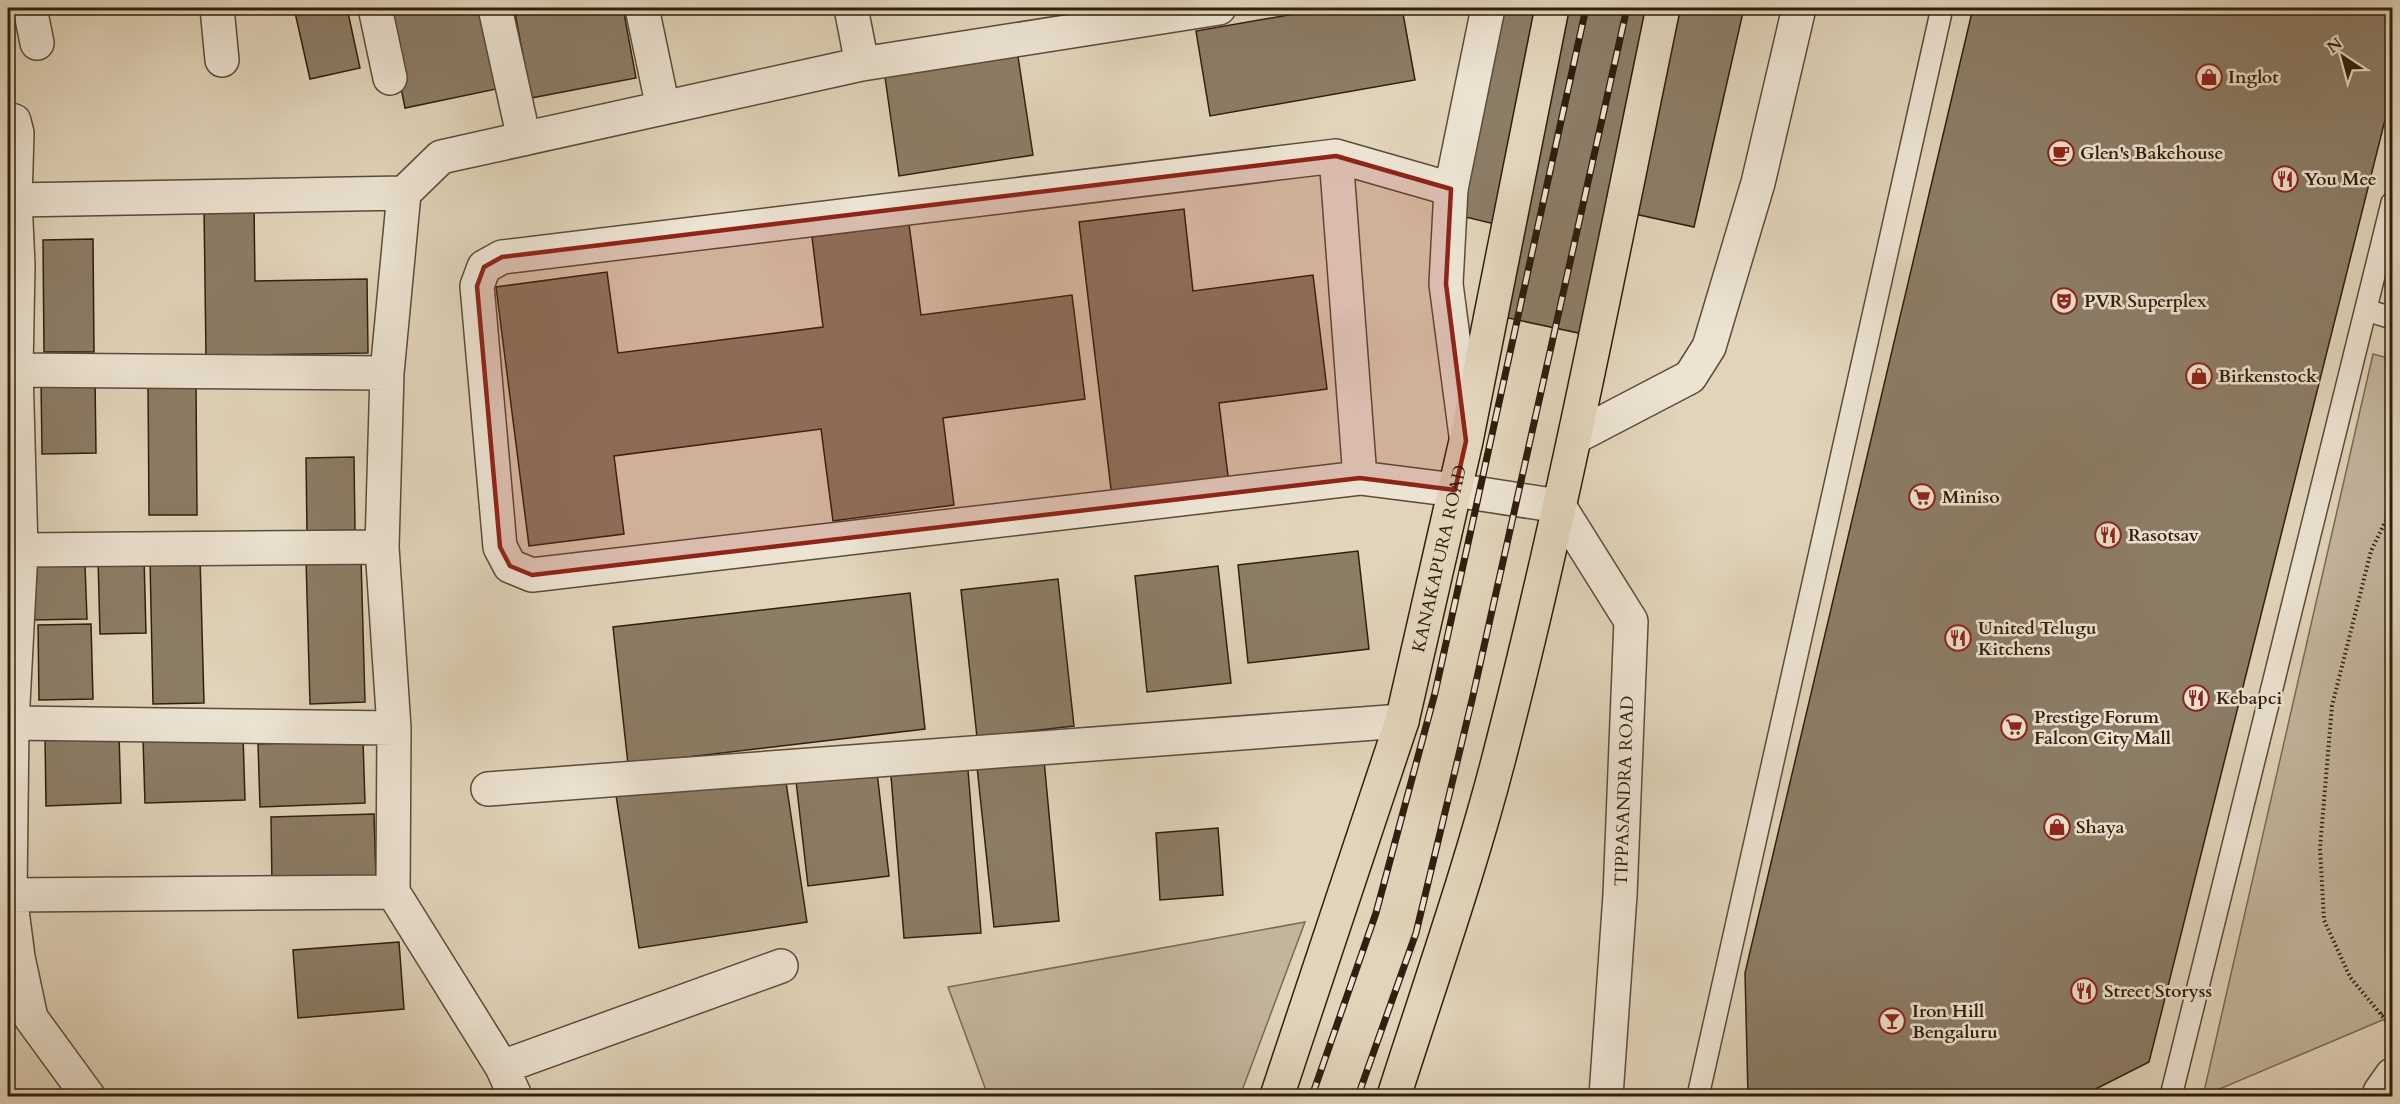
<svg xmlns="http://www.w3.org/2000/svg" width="2400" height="1104" font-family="Cardo,serif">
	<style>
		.green { fill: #c3b59d; stroke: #7a6a55; stroke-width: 1.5 }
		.building { fill: #8c7d67; stroke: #301f0d; stroke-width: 1.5 }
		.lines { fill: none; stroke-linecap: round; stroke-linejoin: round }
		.service-casing { stroke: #5c4c38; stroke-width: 24 }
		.minor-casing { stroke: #5c4c38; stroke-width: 36 }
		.tertiary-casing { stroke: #5c4c38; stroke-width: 36 }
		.trunk-casing { stroke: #301f0d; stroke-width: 36 }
		.path { stroke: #301f0d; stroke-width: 4; stroke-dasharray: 1.5 3; stroke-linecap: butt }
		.service { stroke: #ece3d2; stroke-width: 21 }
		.minor { stroke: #ece3d2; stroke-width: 33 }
		.tertiary { stroke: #ece3d2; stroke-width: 33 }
		.trunk { stroke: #e1d4ba; stroke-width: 33 }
		.rail-casing { stroke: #301f0d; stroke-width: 7 }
		.rail { stroke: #ece3d2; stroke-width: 4.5; stroke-dasharray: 14; stroke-linecap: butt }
		.marked { fill: #8f2418; fill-opacity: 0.2; stroke: #8f2418; stroke-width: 4.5; stroke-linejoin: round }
		.labels { text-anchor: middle; stroke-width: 5; stroke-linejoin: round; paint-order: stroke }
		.poi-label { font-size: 18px; font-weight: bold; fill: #301f0d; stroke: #ece3d2; text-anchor: start }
		.street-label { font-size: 18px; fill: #301f0d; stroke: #ece3d2 }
	</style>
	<rect width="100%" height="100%" fill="#e1d4ba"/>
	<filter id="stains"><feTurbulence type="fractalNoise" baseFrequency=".00333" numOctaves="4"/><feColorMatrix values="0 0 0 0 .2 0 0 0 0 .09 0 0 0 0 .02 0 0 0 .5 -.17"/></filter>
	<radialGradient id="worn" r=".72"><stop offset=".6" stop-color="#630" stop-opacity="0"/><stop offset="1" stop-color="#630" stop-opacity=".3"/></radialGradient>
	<path class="green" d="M2373 354 2392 359V1016L2203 1096Z
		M1305 922 1240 1096H988L948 987Z"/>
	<path class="building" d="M294 8H347L360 68 310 79Z
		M385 8H485L501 88 405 108Z
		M514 8H623L636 78 531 98Z
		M1329 8H1402L1415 80 1210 116 1196 31Z
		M1495 8H1744L1694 227 1630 213 1602 338 1480 312 1499 225 1453 214Z
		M1973 8H2392V92L2149 1062 2082 1096H1748L1745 973Z
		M1017 50 1033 155 899 176 884 70Z
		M254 206 255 281 367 279 368 353 206 356 204 207Z
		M1184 209 1193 291 1313 275 1327 389 1219 403 1230 492 1113 506 1079 222Z
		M909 224 921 315 1072 295 1085 399 943 418 954 505 833 521 821 429 614 456 624 534 529 546 496 287 607 272 618 353 823 327 812 237Z
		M93 239 94 352H44L43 240Z
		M41 379H95L96 453 42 454Z
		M196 383 197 515H149L148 384Z
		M354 457 355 530 307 531 306 458Z
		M1358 551 1369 649 1248 663 1238 565Z
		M144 557 146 633 100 634 98 558Z
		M200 557 204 703 153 704 150 559Z
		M361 558 365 702 310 704 306 559Z
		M85 565 87 619 32 620 31 566Z
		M1218 566 1231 683 1147 692 1135 576Z
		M1058 579 1074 726 977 737 961 590Z
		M910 593 925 729 628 764 613 627Z
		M91 624 93 699 39 700 38 625Z
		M119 734 121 803 46 806 45 736Z
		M243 735 245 800 145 803 143 739Z
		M363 740 365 803 260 807 258 744Z
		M1044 760 1059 921 994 927 977 767Z
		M784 769 807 922 639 948 616 795Z
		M968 770 981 933 904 938 891 776Z
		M877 772 889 876 808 886 796 781Z
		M374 814 376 881 272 884 271 817Z
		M1218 828 1223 895 1160 900 1156 833Z
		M399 942 404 1009 298 1018 293 950Z"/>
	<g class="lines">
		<g class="service-casing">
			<path id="service" d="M2366 310 2392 318
				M1698 1096 1942 8
				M2171 1096 2392 203"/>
		</g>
		<g class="minor-casing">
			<path id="minor" d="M30 8 37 43
				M217 8 222 60
				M375 8 390 78
				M495 8 524 139
				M642 8 663 108
				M851 8 862 64
				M8 119 14 121 17 133 15 200 18 265 8 267
				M1336 156 1360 478 1455 490
				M15 200 404 193
				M18 265 16 370 21 550 12 723 10 895 18 957 31 1018 88 1096
				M16 370 387 373
				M1360 478 532 575 510 566 500 547 477 286 484 267 502 257 1336 156 1451 189
				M21 550 382 547
				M12 723 394 728
				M488 789 1402 721
				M393 892 394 728 382 547 387 373 404 193 441 157 862 64 1219 8
				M10 895 393 892 502 1067 515 1096
				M502 1067 781 966
				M2381 1096 2380 1092 2392 1075"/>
		</g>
		<g class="tertiary-casing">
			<path id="tertiary" d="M1466 436 1446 284 1451 189 1488 8
				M1575 437 1690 377 1709 347 1758 183 1799 8
				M1455 490 1559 506 1631 621 1620 895 1606 1096"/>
		</g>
		<g class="trunk-casing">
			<g id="trunk">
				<path id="s1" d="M1277 1096 1402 721 1466 441 1552 8"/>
				<path d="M1394 1096C1431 980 1472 865 1502 746 1565 502 1612 254 1663 8"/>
			</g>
		</g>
		<path class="path" d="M2392 508 2371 551 2332 706 2320 848 2324 920 2350 977 2392 1028
			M2381 1014 2392 1008"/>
		<use href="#service" class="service"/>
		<use href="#minor" class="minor"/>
		<use href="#tertiary" class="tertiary"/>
		<use href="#trunk" class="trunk"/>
		<g class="rail-casing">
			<path id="rail" d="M1312 1096 1376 913 1435 693 1586 8
				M1358 1096 1416 933 1472 700 1627 8"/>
		</g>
		<use href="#rail" class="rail"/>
	</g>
	<path class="marked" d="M1336 156 1451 189 1446 284 1466 441 1455 490 1360 478 532 575 510 566 500 547 477 286 484 267 502 257Z"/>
	<defs>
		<g id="shop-ring" transform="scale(1.35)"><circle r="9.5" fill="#ece3d2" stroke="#8f2418" stroke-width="1.5"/><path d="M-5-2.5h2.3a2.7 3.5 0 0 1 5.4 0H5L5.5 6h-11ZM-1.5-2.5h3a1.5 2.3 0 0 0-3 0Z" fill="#8f2418"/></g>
		<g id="cafe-ring" transform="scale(1.35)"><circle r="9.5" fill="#ece3d2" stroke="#8f2418" stroke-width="1.5"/><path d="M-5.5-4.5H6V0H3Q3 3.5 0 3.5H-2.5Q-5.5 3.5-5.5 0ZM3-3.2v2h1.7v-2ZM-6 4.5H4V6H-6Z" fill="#8f2418"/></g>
		<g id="restaurant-ring" transform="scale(1.35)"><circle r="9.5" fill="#ece3d2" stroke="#8f2418" stroke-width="1.5"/><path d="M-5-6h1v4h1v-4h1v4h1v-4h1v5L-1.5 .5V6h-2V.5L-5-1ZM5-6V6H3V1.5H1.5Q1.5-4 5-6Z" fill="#8f2418"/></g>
		<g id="theatre-ring" transform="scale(1.35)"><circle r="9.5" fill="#ece3d2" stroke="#8f2418" stroke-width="1.5"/><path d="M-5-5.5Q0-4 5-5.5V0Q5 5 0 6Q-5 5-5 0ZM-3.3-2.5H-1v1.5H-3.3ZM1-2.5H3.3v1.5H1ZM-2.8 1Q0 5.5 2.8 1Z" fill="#8f2418"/></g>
		<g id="supermarket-ring" transform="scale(1.35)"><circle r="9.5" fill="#ece3d2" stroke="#8f2418" stroke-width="1.5"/><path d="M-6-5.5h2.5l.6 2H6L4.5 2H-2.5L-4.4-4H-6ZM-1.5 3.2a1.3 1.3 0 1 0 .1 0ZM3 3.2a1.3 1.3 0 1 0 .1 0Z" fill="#8f2418"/></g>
		<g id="bar-ring" transform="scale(1.35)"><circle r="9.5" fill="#ece3d2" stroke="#8f2418" stroke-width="1.5"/><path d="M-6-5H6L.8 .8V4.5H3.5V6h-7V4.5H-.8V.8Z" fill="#8f2418"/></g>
	</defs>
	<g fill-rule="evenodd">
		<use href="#shop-ring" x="2209" y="77"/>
		<use href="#cafe-ring" x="2061" y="153"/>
		<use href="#restaurant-ring" x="2285" y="179"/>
		<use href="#theatre-ring" x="2064" y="301"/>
		<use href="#shop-ring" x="2199" y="376"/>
		<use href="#supermarket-ring" x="1922" y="497"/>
		<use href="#restaurant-ring" x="2108" y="535"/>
		<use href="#restaurant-ring" x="1958" y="638"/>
		<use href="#restaurant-ring" x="2196" y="698"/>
		<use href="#supermarket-ring" x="2014" y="727"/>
		<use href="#shop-ring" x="2057" y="827"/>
		<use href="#restaurant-ring" x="2084" y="991"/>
		<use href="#bar-ring" x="1892" y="1021"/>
	</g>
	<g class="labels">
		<g class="poi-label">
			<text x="2228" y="83">Inglot</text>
			<text x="2080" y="159">Glen's Bakehouse</text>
			<text x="2304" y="185">You Mee</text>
			<text x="2084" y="307">PVR Superplex</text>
			<text x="2218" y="382">Birkenstock</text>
			<text x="1942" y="503">Miniso</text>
			<text x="2128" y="541">Rasotsav</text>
			<text x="1978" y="634">United Telugu<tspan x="1978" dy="21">Kitchens</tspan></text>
			<text x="2216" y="704">Kebapci</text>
			<text x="2034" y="723">Prestige Forum<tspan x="2034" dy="21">Falcon City Mall</tspan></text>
			<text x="2076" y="833">Shaya</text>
			<text x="2104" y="997">Street Storyss</text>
			<text x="1912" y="1017">Iron Hill<tspan x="1912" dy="21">Bengaluru</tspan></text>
		</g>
		<g class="street-label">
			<text dy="6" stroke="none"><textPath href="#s1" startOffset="562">KANAKAPURA ROAD</textPath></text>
			<text transform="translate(1624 791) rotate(-88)" y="6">TIPPASANDRA ROAD</text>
		</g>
	</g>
	<rect width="2400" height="1104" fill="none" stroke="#e1d4ba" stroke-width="30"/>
	<rect x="9" y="9" width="2382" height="1086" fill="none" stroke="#301f0d" stroke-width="3"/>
	<rect x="15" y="15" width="2370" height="1074" fill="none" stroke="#301f0d" stroke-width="1.5"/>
	<g transform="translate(2343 57) rotate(324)" stroke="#ece3d2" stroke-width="4.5" paint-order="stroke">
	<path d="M0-4.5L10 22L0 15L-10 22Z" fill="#301f0d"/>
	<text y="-9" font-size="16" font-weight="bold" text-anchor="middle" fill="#301f0d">N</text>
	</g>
	<rect width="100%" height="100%" filter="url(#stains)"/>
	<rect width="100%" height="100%" fill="url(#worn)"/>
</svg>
